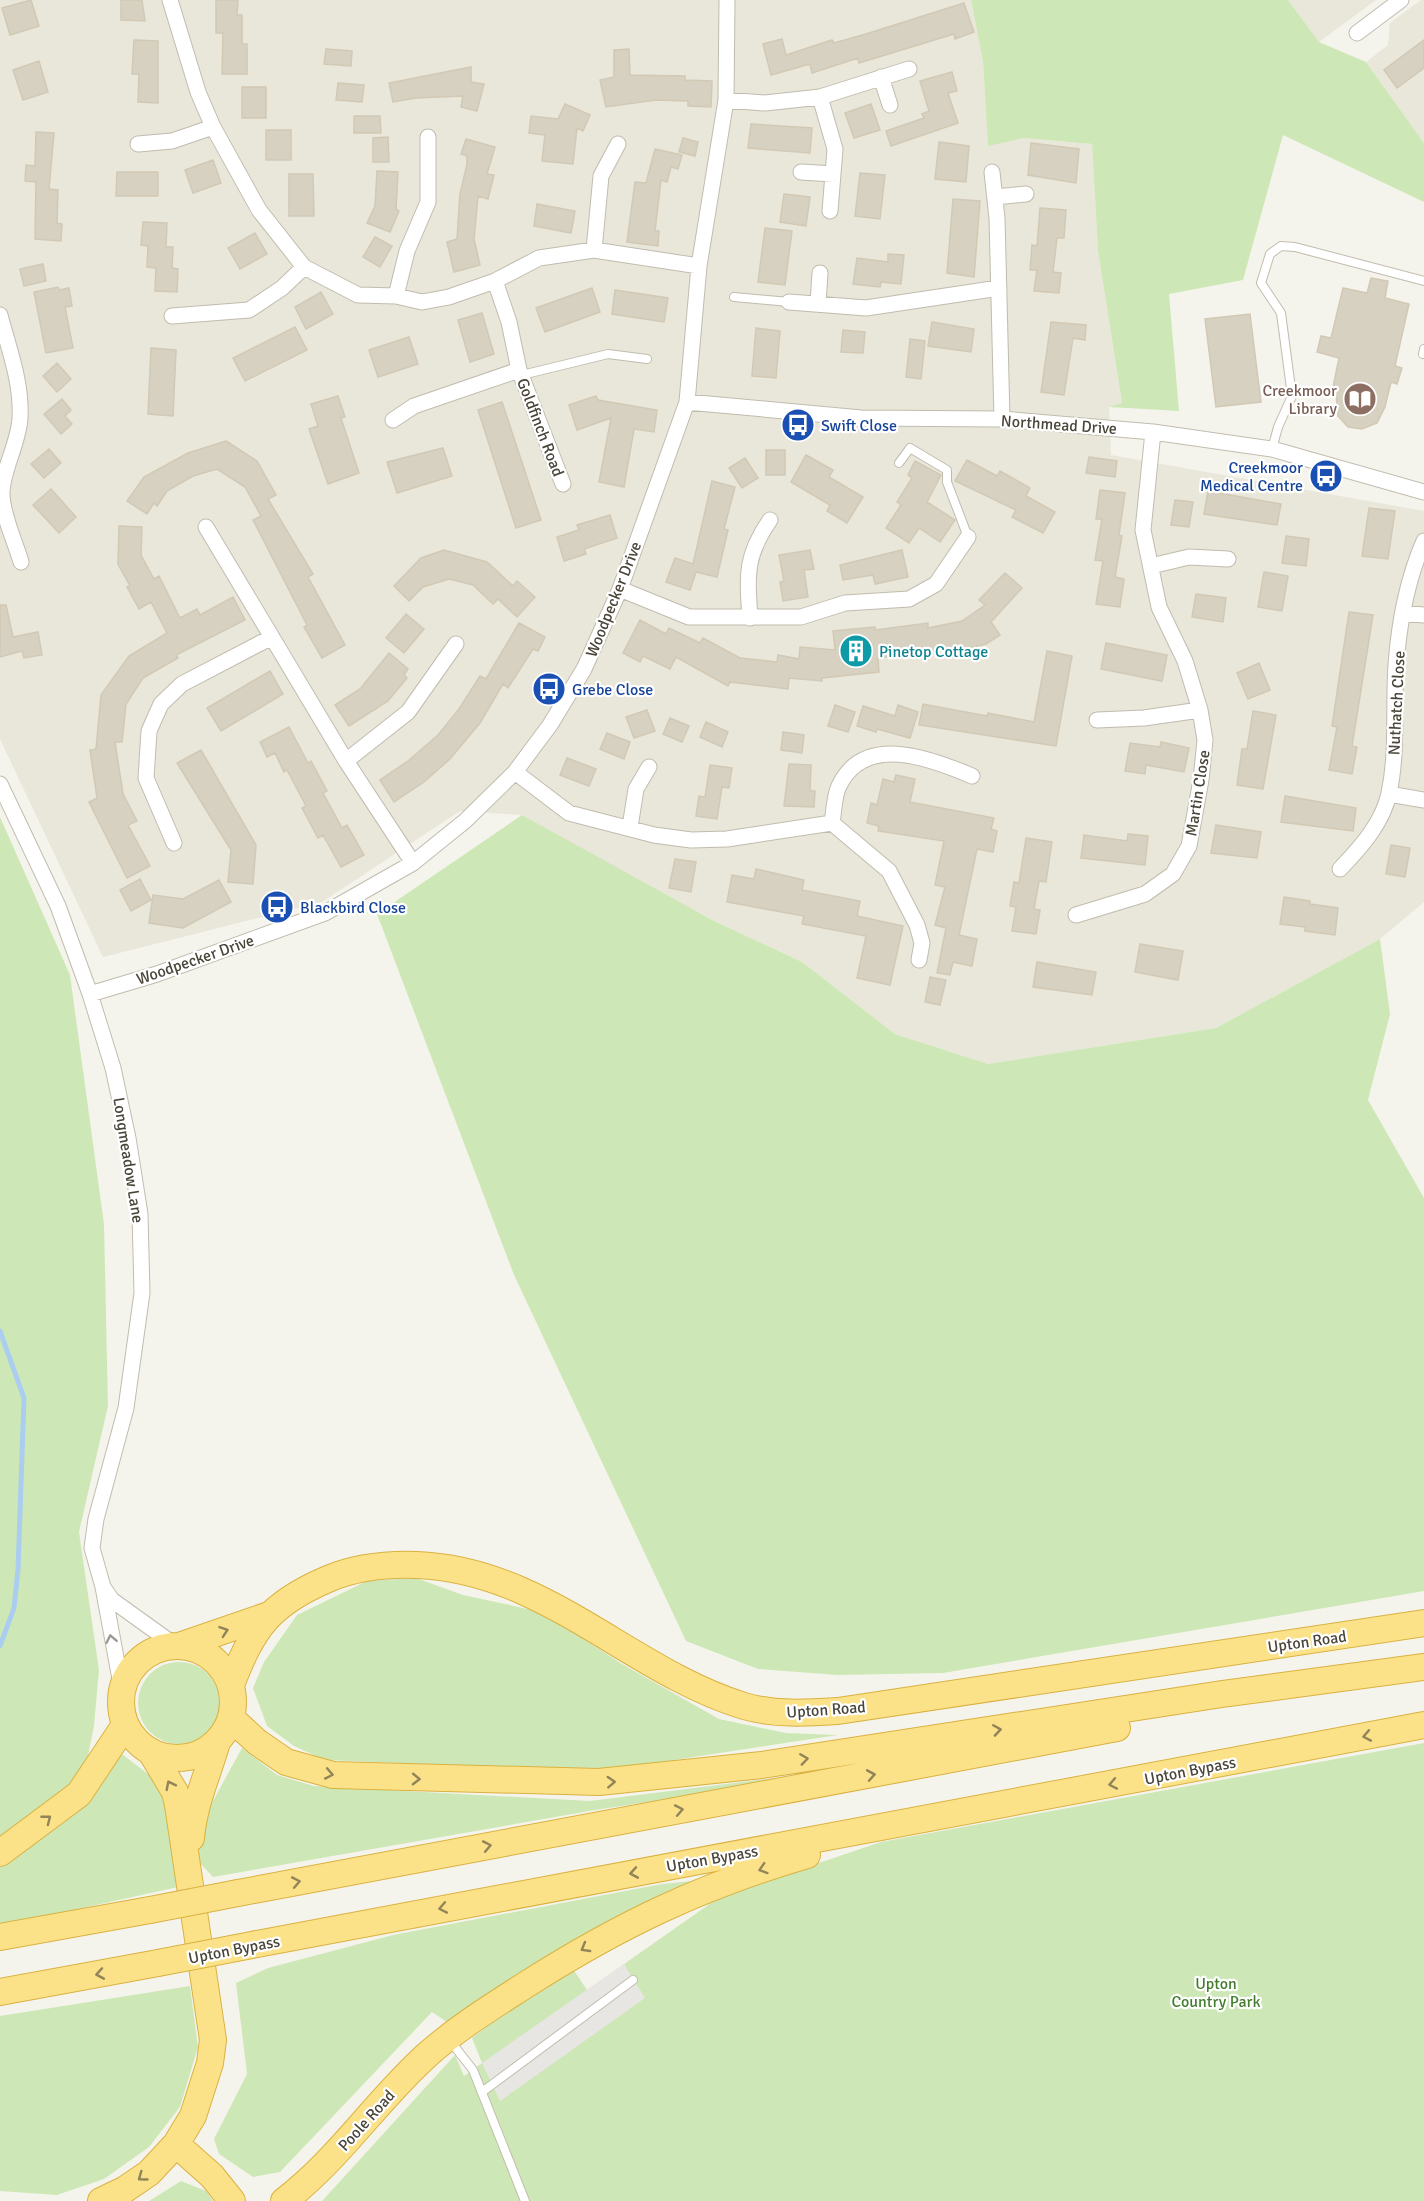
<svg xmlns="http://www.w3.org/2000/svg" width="1424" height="2201" font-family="Signika,sans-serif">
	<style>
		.residential { fill: #e9e6da }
		.green { fill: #cde8b6 }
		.parking { fill: #e8e6e3 }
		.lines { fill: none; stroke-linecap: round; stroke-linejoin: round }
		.stream { stroke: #abcdef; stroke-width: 5 }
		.building { fill: #d7d1c1; stroke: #d2c9b5; stroke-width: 1.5 }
		.service-casing { stroke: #c1bcae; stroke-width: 10 }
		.minor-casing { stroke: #c1bcae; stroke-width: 17 }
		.trunk-casing { stroke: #dab141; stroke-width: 28 }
		.service { stroke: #fff; stroke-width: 8 }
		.minor { stroke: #fff; stroke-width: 15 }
		.trunk { stroke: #fbe288; stroke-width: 26 }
		.trunk-bridge-casing { stroke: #dab141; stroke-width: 28; stroke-linecap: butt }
		.trunk-bridge { stroke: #fbe288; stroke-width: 26 }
		.oneway { stroke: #918459 }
		.oneway2 { stroke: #9b9992 }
		.labels { text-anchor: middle; stroke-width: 4.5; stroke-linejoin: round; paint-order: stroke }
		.education-label { font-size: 16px; fill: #785e54; stroke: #fff; text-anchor: end }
		.street-label { font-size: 16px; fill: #4a4539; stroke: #fff }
		.transit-label { font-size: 16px; fill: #164399; stroke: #fff; text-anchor: start }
		.culture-label { font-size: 16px; fill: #0d838f; stroke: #fff; text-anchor: start }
		.park-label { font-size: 16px; fill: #437c2d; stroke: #fff }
	</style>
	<rect width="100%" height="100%" fill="#f5f4ec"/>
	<path class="residential" d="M0 0H971L983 62 988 145 1023 138 1092 144 1098 251 1122 403 1109 407 1111 455 1424 511V902L1380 939 1216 1028 988 1064 895 1034 802 962 712 920 621 872 522 815 460 811 322 902 103 957 0 739Z
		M1288 0H1376L1319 42Z
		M1421 0H1424V143L1366 62 1388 45 1390 23Z"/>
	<path class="green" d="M971 0H1288L1319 42 1366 62 1424 143V202L1283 135 1243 280 1169 294 1179 411 1109 407 1122 403 1098 251 1092 144 1023 138 988 146 983 62Z
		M522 815 712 920 802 962 895 1034 988 1064 1216 1028 1380 939 1390 1014 1368 1100 1424 1198V1591L943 1673 837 1675 758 1669 686 1641 514 1275 377 914Z
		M0 817 70 975 104 1224 108 1406 79 1532 99 1670 94 1726 87 1761 62 1796 0 1838Z
		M416 1578 463 1595 542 1612 622 1664 719 1719 786 1733 838 1735 602 1771 325 1760 294 1746 267 1726 253 1688 264 1662 297 1615 367 1581Z
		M138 1703a41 41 0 1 1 82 0a41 41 0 1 1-82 0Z
		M1424 1743V2201H322L455 2055 464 2076 482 2063 472 2038 516 2004 573 1969 587 1990 721 1896 881 1842Z
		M242 1748 277 1775 314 1786 590 1801 775 1778 772 1783 595 1810 213 1877 196 1859 202 1821Z
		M122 1754 153 1778 170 1804 178 1887 0 1926V1864L111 1768Z
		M692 1881 628 1911 450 2024 432 2012 280 2172 253 2177 219 2154 214 2139 247 2074 236 1983 268 1968 393 1935 662 1884Z
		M190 1986 198 2047 180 2107 149 2147 104 2179 57 2195 0 2191V2016Z
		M181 2181 206 2191 213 2201H149Z"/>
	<path class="parking" d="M624 1964 645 1998 500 2101 482 2063Z"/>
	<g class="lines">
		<path class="stream" d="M0 1331 24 1398 18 1570 14 1608 0 1646"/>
	</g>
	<path class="building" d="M31 0 39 26 10 35 2 8Z
		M121 0H142L145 21 121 20Z
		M216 0H238L237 15H242V44H247V74H222L223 33H216Z
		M964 3 974 32 955 39 954 34 859 63 858 58 812 73 810 64 771 75 763 44 782 39 786 55 832 40 834 43 866 34Z
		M134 40 158 41V103L138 102 139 74H132Z
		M1424 40V68L1397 88 1384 70Z
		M326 49 352 51 351 66 324 64Z
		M629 49 630 75 685 76V80L712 81 711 107 688 106V101L656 100 606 107 600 80 614 77V50Z
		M39 61 48 92 23 100 13 70Z
		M471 67V82L484 84 477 111 461 107 463 96 416 98 393 102 389 83Z
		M952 72 957 91 948 93 958 123 891 146 886 131 924 118 922 114 929 111 920 81Z
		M338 83 364 85 362 102 336 100Z
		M242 87H266V118H242Z
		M565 104 590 115 583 131 577 128 573 164 542 161 545 135 529 133 531 116 558 119Z
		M871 104 880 130 854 138 845 113Z
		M354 116H380L381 133H354Z
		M751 124 812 128 810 153 748 148Z
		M266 130H291V160H266Z
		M36 132 54 133 49 189 58 190 57 223 62 224 61 241 35 239 36 182 25 181 26 165 35 166Z
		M388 137 389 162H373V138Z
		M683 138 698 142 695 156 679 152Z
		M466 139 495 147 487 174 494 175 488 199 478 196 474 239 480 265 454 272 447 242 457 239 460 194 467 164V156L461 154Z
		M939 142 969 146 966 182 935 179Z
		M1031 143 1079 149 1076 183 1028 175Z
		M655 149 682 155 678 169 671 167 667 182 661 180 655 231H659L658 246 627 242 635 182 646 183Z
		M213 160 221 183 193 193 185 170Z
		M377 171 398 172 396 209 399 211 390 232 367 223 375 206Z
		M117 172H158V196H116Z
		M860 173 885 175 880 219 855 216Z
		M289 174H313L314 216H289Z
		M784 194 810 197 806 226 780 222Z
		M953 199 980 201 974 277 947 273Z
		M537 204 575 211 571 233 534 226Z
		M1040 208 1066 210 1064 238H1057L1053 272 1061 273 1059 293 1034 291 1037 270H1030L1032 245 1037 246Z
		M143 222 167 223 166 247H173L172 268 178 269 177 292 155 291 156 268 147 267 148 246 141 245Z
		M765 228 792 231 785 285 758 282Z
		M255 233 267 254 240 269 228 248Z
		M375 237 392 246 380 267 363 257Z
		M888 254 904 255 901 284 881 282 880 287 853 284 857 258 888 262Z
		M43 264 46 281 24 286 20 269Z
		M1371 278 1388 281 1385 298 1409 304 1395 366 1402 368 1397 384 1391 382 1385 407 1377 423 1362 429 1348 427 1338 416 1336 393 1332 392 1339 358 1317 352 1321 336 1331 338 1343 288 1367 293Z
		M58 287 59 290 69 288 72 306 65 307 73 348 46 353 34 292Z
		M592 288 600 312 545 332 536 308Z
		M615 290 668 298 664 322 612 314Z
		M321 292 333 314 306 329 295 307Z
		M482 313 494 354 470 362 458 320Z
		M1250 314 1261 402 1216 407 1205 319Z
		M932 322 974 329 971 352 928 346Z
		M1051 322 1086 325 1085 340 1073 338 1064 395 1041 392Z
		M295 327 307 350 245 381 233 358Z
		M756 328 780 331 776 378 752 376Z
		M843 330 865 332 863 353 841 352Z
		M409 337 418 364 378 377 369 350Z
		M910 339 925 341 921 379 906 377Z
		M151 348 176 350 173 416 148 414Z
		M57 363 71 379 57 392 43 376Z
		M338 396 345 417 341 418 359 473 328 484 309 429 318 426 311 404Z
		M596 396 598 400 657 410 654 432 634 429 624 487 599 482 611 418 577 430 569 405Z
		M62 399 71 410 65 416 72 424 61 434 44 414Z
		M502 402 541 520 516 528 478 410Z
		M226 441 257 461 276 495 268 499 313 574 308 577 345 645 322 658 304 627 307 625 253 520 261 516 245 487 217 469 193 476 167 491 157 506 154 503 147 514 127 501 144 477 188 453Z
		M443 448 452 476 397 493 387 462Z
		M49 449 61 463 44 478 31 464Z
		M766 450H785V475H766Z
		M806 455 833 470 829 477 863 497 847 523 827 511 830 505 791 482Z
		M1089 457 1117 461 1115 477 1086 473Z
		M745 458 758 478 742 488 729 468Z
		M967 460 997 476 1000 471 1030 488 1026 496 1055 512 1043 533 1012 517 1016 510 955 481Z
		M915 461 941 475 927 502 955 520 940 542 919 528 909 543 886 528 901 505 897 502 912 478 908 475Z
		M712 481 735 487 724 529 728 530 717 577 696 572 690 590 666 582 675 558 693 564Z
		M51 489 76 517 59 533 33 505Z
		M1100 490 1125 493 1119 535 1122 536 1115 577 1124 579 1120 607 1096 604 1103 561 1095 560 1102 519H1096Z
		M1208 491 1281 504 1277 525 1204 514Z
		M1175 500 1193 502 1189 527 1171 525Z
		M1369 508 1395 511 1388 559 1362 556Z
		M610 515 617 538 584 549 586 554 564 561 557 537 579 530 577 525Z
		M119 526 142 527 141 555 154 579 159 576 180 618 197 609 200 615 233 597 245 620 176 655 178 658 143 678 126 704 122 742H115L123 794 137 821 128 825 150 866 127 878 89 802 97 798 90 750 96 749 101 695 129 656 167 633 151 602 139 609 127 587 130 586 118 564Z
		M1286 536 1309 539 1306 566 1282 563Z
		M444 550 487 562 513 586 517 581 535 597 517 617 498 599 493 604 473 585 449 579 423 587 409 601 394 586 421 558Z
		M810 550 814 569 804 570 808 597 783 601 780 582 784 581 779 555Z
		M902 550 908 577 875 584 873 575 843 580 840 565Z
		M1264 572 1288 576 1282 611 1258 607Z
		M1005 573 1022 588 991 622 1000 635 986 644 945 653V650L878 658 879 672 822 678V681L789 678 788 689 730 682 728 686 676 657 670 669 643 656 640 662 623 653 640 620 666 634 669 628 700 643 703 638 740 658 777 662 778 655 799 659 800 647 835 650 833 631 875 627V630L928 623V628L962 621 985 605 979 600Z
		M1196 594 1226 598 1223 622 1192 617Z
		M0 605H6L13 637 38 632 42 655 24 658 22 651 0 657Z
		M1349 612 1373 615 1352 746 1357 747 1352 774 1329 770 1337 727 1332 726Z
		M406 614 424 629 404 653 386 638Z
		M519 623 545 637 538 651 533 649 508 688 503 684 480 723 450 759 424 782 394 802 380 780 408 761 438 735 459 709 480 676 486 679Z
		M1106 643 1167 655 1162 681 1101 669Z
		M1047 651 1072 656 1056 746 919 725 923 704 987 716 988 713 1034 722Z
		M389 653 408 669 404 675 407 678 388 701 349 726 335 705 360 689Z
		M1259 663 1270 690 1248 699 1237 673Z
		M270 671 283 694 221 731 207 708Z
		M835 705 855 712 848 732 828 726Z
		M898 705 918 712 910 738 877 729 876 732 857 726 863 706 895 716Z
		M647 710 655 731 634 738 626 717Z
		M1253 711 1276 715 1263 789 1237 785 1242 749H1247Z
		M670 718 689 726 682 742 663 734Z
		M706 722 728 732 722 747 700 737Z
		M289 727 308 763 311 761 327 791 323 793 342 828 347 825 364 855 341 867 323 835 318 838 302 808 306 806 287 770 284 772 275 753 267 757 260 742Z
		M783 732 804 735 802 753 781 750Z
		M607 733 630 742 624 759 600 749Z
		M1161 742 1189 748 1184 772 1146 765 1145 774 1125 771 1130 743 1160 747Z
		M201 750 256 845 253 884 228 882 231 850 177 763Z
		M567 758 596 769 589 786 560 775Z
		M789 764 811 765 810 791H815L814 807 784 806Z
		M710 765 732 768 729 788 722 787 717 819 696 816 699 796 705 797Z
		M896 775 915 779 910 802 994 818 991 829 997 831 993 852 977 849 959 935 977 939 972 966 953 962 950 975 937 973 946 928 935 925 945 887 935 885 944 841 878 831 879 826 867 823 871 803 877 805 883 779 894 782Z
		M1285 796 1356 808 1353 831 1281 822Z
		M1216 825 1261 832 1257 858 1211 853Z
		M1128 834 1148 836 1145 865 1081 858 1084 835 1127 841Z
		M1026 838 1052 842 1046 882 1039 881 1034 909 1040 910 1036 934 1012 931 1016 907 1010 906 1014 882 1019 883Z
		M1391 845 1410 848 1405 877 1386 874Z
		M675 859 696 862 691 892 669 888Z
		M756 869 804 880 802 890 860 901 857 916 903 926 890 985 857 978 866 936 802 924 804 916 727 902 732 875 754 879Z
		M140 879 151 900 131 911 120 890Z
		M219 880 231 902 183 928 149 923 153 895 183 899Z
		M1284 897 1310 901V904L1338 908 1335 935 1305 931V927L1280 924Z
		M1140 944 1183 951 1178 980 1135 972Z
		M1037 962 1096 972 1092 995 1033 987Z
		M930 977 946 980 940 1005 925 1002Z"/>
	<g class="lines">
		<g class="service-casing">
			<path id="service" d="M734 297 789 302
				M1423 354 1424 349
				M522 375 608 354 647 359
				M1272 449 1278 427 1292 396 1281 313 1261 283 1270 254 1281 246 1295 247 1424 281
				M899 463 910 448 947 470V482L968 537
				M451 2042 473 2070 525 2201
				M482 2092 633 1980"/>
		</g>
		<g class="minor-casing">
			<path id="minor" d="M170 0 198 92 213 127 259 210 304 267 358 295 396 296 422 302 449 297 495 281 539 258 594 250 699 266
				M1357 33 1401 0
				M881 77 890 105
				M820 97 835 149 830 211
				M726 100 765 103 820 97 909 69
				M138 144 172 141 213 127
				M801 172 833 174
				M992 172 997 218 1002 419
				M995 197 1026 194
				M594 250 601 176 618 144
				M495 281 509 322 519 370 563 484
				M396 296 407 251 428 202V137
				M789 302 866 308 999 288
				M818 303 820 273
				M0 315C9 350 22 382 20 419 18 445 1 473 2 495 3 517 15 541 21 562
				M172 316 249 310 282 288 304 267
				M687 402 861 418 1002 419 1153 432 1272 449 1424 492
				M393 420 414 406 519 370
				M206 527 346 761 413 863
				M1151 566 1189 557 1228 559
				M620 589 689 617H801L845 603 909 599 936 584 968 537
				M1404 613 1424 615
				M750 618C747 575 745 556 770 520
				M1097 720 1144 718 1200 710
				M346 761 408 712 456 644
				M515 772 569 813 654 835 691 840 727 839 832 823C834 812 834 796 839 786 864 733 930 758 972 776
				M0 784 58 906 90 994 113 1068 128 1138 140 1214 142 1293 126 1408 96 1519 92 1548 103 1587 122 1690
				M1389 794 1424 800
				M832 823 889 871 917 925 922 943 919 960
				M630 827 636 789 649 767
				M174 843 146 778 149 731 161 704 182 684 272 637
				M1340 869C1360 848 1383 823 1389 793 1398 751 1393 707 1396 665 1399 623 1407 580 1424 541
				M1076 915 1145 894 1173 874 1189 846 1201 780 1205 740 1200 710 1185 661 1159 607 1143 530 1153 432
				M90 994 157 974 325 913 413 863 465 821 515 772 550 725 584 669 620 589 687 402 699 266 726 100 727 0
				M103 1587 112 1600 176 1646"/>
		</g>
		<g class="trunk-casing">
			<path id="trunk" d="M179 1646 269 1615
				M121 1702a56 56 0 1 1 112 0a56 56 0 1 1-112 0Z
				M231 1685C253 1628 269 1604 328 1579 356 1567 386 1564 417 1565 545 1570 628 1670 744 1706 775 1715 806 1713 838 1711L1424 1623
				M231 1718 257 1742 286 1762 333 1775 599 1782 762 1765 1222 1694 1424 1667
				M191 1838C194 1803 208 1774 217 1742
				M0 1853 79 1794 125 1725
				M238 1893 1117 1728
				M0 1937 150 1910
				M257 1944 1424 1725
				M0 1992 158 1963
				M176 2144 212 2176 232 2201
				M101 2201 124 2190 149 2173 176 2144 193 2116 210 2063 213 2040 178 1805 175 1792 151 1752
				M284 2201C339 2159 376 2101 427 2055 457 2028 493 2006 527 1984 620 1925 701 1886 807 1855"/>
		</g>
		<use href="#service" class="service"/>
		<use href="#minor" class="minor"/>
		<use href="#trunk" class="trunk"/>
		<g class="trunk-bridge-casing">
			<path id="trunk-bridge" d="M150 1910 238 1893
				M158 1963 257 1944"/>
		</g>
		<use href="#trunk-bridge" class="trunk-bridge"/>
	</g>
	<defs><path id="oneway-chevron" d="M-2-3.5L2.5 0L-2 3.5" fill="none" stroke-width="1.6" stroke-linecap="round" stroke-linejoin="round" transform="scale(1.5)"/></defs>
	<g class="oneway">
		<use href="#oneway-chevron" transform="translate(224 1631) rotate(-19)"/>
		<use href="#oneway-chevron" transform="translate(997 1730) rotate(-9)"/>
		<use href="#oneway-chevron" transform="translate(1367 1736) rotate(169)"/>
		<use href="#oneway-chevron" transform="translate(804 1759) rotate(-8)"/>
		<use href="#oneway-chevron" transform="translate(329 1774) rotate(11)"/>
		<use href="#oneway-chevron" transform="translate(871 1775) rotate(-10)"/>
		<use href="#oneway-chevron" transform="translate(416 1779) rotate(1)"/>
		<use href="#oneway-chevron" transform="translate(611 1782) rotate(-3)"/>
		<use href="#oneway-chevron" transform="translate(1113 1784) rotate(169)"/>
		<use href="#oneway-chevron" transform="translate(170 1785) rotate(-117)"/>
		<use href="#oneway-chevron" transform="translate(679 1810) rotate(-11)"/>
		<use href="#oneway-chevron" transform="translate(47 1819) rotate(-38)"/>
		<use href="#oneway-chevron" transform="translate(487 1846) rotate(-11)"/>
		<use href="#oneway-chevron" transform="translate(763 1869) rotate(162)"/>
		<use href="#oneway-chevron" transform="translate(634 1873) rotate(170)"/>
		<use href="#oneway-chevron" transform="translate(296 1882) rotate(-11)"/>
		<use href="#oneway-chevron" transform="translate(443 1908) rotate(169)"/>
		<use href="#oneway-chevron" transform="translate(585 1948) rotate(150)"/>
		<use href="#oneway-chevron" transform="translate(100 1974) rotate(170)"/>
		<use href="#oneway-chevron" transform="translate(142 2177) rotate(144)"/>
	</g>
	<use class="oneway2" href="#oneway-chevron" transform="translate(111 1639) rotate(-101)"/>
	<defs>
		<g id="library-disc" transform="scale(1.725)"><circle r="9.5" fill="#8d6e63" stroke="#fff"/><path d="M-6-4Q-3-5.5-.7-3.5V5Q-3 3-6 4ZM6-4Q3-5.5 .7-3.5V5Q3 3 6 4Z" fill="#fff"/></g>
		<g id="bus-disc" transform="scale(1.725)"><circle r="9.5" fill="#1a4fb4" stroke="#fff"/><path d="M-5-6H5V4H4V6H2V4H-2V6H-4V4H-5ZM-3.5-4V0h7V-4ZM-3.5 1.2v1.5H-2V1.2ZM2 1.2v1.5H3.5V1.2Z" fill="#fff"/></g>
		<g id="building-disc" transform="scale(1.725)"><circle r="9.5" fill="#0f9aa8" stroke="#fff"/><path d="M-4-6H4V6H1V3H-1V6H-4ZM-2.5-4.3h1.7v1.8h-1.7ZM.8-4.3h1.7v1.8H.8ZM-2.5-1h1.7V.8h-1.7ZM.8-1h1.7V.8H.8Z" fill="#fff"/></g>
	</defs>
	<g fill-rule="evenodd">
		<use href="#library-disc" x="1360" y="399"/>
		<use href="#bus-disc" x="798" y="425"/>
		<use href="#bus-disc" x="1326" y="476"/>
		<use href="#building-disc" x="856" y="651"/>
		<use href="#bus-disc" x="549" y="689"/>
		<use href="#bus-disc" x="277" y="907"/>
	</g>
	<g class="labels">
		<g class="education-label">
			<text x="1337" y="396">Creekmoor<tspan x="1337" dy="18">Library</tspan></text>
		</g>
		<g class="street-label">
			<text transform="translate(1059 424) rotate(4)" y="6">Northmead Drive</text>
			<text transform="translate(541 427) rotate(69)" y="6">Goldfinch Road</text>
			<text transform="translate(613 599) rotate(-68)" y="6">Woodpecker Drive</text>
			<text transform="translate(1396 703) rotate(-87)" y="6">Nuthatch Close</text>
			<text transform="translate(1197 793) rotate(-81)" y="6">Martin Close</text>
			<text transform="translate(195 959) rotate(-19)" y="6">Woodpecker Drive</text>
			<text transform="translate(129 1160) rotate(81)" y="6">Longmeadow Lane</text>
			<text transform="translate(1307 1641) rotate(-8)" y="6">Upton Road</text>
			<text transform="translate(826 1709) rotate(-4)" y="6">Upton Road</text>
			<text transform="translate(1190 1770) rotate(-11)" y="6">Upton Bypass</text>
			<text transform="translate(712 1858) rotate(-10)" y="6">Upton Bypass</text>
			<text transform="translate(234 1949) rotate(-11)" y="6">Upton Bypass</text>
			<text transform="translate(366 2120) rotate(-48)" y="6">Poole Road</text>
		</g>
		<g class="transit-label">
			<text x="821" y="431">Swift Close</text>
			<text x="1303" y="473" text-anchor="end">Creekmoor<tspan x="1303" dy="18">Medical Centre</tspan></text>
			<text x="572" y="695">Grebe Close</text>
			<text x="300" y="913">Blackbird Close</text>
		</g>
		<g class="culture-label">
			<text x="879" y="657">Pinetop Cottage</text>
		</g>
		<g class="park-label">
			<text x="1216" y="1989">Upton<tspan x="1216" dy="18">Country Park</tspan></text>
		</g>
	</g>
</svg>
